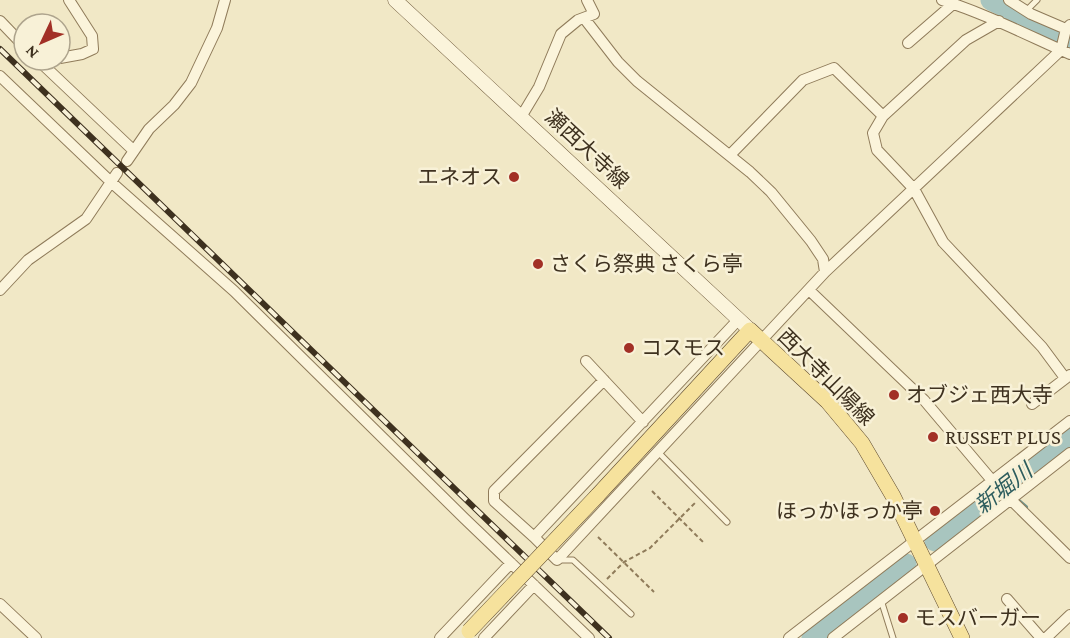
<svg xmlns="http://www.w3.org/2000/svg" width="1070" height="638" font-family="'Crimson Pro','Noto Sans JP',serif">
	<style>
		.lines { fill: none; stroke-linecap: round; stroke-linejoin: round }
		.stream { stroke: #6e948e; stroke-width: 4 }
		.river { stroke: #a8c5bf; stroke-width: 21 }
		.lane-casing { stroke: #8f7b5a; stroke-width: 7 }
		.street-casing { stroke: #8f7b5a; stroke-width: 12 }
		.secondary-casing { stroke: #715c3d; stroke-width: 15 }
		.primary-casing { stroke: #5c482e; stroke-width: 16 }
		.path { stroke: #8f7b5a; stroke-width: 2; stroke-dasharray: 4.5 3; stroke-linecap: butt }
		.lane { stroke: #fbf4db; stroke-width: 5 }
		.street { stroke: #fbf4db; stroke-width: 10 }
		.secondary { stroke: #fbf4db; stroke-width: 14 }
		.primary { stroke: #f6e29d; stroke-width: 15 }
		.rail-casing { stroke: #3e311f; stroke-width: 6 }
		.rail { stroke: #f8f1d7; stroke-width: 4; stroke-dasharray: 11; stroke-linecap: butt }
		.primary-bridge-casing { stroke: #5c482e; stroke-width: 16; stroke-linecap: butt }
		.primary-bridge { stroke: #f6e29d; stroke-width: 15 }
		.poi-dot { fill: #a23026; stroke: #f8f1d7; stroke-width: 2 }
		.labels { text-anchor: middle; stroke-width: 5; stroke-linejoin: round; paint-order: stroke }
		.street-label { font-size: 21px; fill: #3e311f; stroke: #f8f1d7 }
		.poi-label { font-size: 21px; fill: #3e311f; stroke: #f8f1d7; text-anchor: start }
		.water-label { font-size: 22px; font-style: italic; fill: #2d5d5e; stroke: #f8f1d7 }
	</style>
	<rect width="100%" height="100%" fill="#f1e8c6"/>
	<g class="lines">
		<path class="stream" d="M1006 486 1011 491
			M1019 501 1026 507"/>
		<path class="river" d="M991 0 1070 38
			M935 541 1070 435
			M812 638 906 564"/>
		<g class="lane-casing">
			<path id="lane" d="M1026 11 1037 0
				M658 452 727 522
				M559 560H573L631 614
				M881 600 893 638"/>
		</g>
		<g class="street-casing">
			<path id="street" d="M942 0C986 14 1027 35 1070 54
				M1009 0 1031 14 1066 29
				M584 18 618 62 637 81 750 172 771 192 811 241 823 259 825 272
				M0 21 24 46
				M999 21 966 40 883 116 873 133 877 150 914 189 943 242 1042 347 1065 378
				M908 43 953 4
				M60 58 82 54 93 49 92 36 69 0
				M38 60 133 150
				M0 76 111 182 234 291 465 519 589 638
				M521 117 539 87 561 34 578 20 594 14 587 0
				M730 155 803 80 834 68 883 116
				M127 161 149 129 174 105 191 83 217 28 225 0
				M0 290 28 260 86 219 117 173
				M809 290 924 400 995 484 1070 558
				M738 320 534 537 557 560 825 272 1061 50 1066 29 1070 25
				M586 361 643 422
				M1032 404 1070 375
				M534 537 494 501V491L604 380
				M1007 599 1041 638
				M0 604 36 638
				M440 638 511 563
				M484 638 534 585
				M789 638 1070 421
				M833 638 1070 453
				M1046 638 1070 615"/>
		</g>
		<g class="secondary-casing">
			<path id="secondary" d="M395 0 750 330"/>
		</g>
		<g class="primary-casing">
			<path id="primary" d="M597 496 750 330 827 401 862 443 893 496 962 638"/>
		</g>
		<path class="path" d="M652 491 705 544
			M598 537 654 592
			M607 579 624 562 650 548 697 501"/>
		<use href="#lane" class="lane"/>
		<use href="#street" class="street"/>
		<use href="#secondary" class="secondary"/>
		<use href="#primary" class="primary"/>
		<g class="rail-casing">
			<path id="rail" d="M0 49 609 638"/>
		</g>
		<use href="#rail" class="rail"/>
		<g class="primary-bridge-casing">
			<path id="primary-bridge" d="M469 631 597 496"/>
		</g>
		<use href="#primary-bridge" class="primary-bridge"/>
	</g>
	<g class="poi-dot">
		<circle cx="514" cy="177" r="6"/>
		<circle cx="538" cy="264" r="6"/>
		<circle cx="629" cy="348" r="6"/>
		<circle cx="894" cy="395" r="6"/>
		<circle cx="933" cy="437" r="6"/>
		<circle cx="935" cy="511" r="6"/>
		<circle cx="903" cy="618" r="6"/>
	</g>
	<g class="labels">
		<g class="street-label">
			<text transform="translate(587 149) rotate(43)" y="7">瀬西大寺線</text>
			<text transform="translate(826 377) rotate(45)" y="7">西大寺山陽線</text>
		</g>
		<g class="poi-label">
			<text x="502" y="184" text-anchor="end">エネオス</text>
			<text x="550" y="271">さくら祭典 さくら亭</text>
			<text x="641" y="355">コスモス</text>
			<text x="906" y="402">オブジェ西大寺</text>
			<text x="945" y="444">RUSSET PLUS</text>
			<text x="923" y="518" text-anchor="end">ほっかほっか亭</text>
			<text x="915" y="625">モスバーガー</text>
		</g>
		<g class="water-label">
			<text transform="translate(1003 488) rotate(-38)" y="8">新堀川</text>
		</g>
	</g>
	<g transform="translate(42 42) rotate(226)"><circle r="28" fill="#f8f1d7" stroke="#aea48d" stroke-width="1.5"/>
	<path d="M0-4.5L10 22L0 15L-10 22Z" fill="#a23026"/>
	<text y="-9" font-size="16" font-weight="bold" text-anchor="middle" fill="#3e311f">N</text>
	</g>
</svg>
